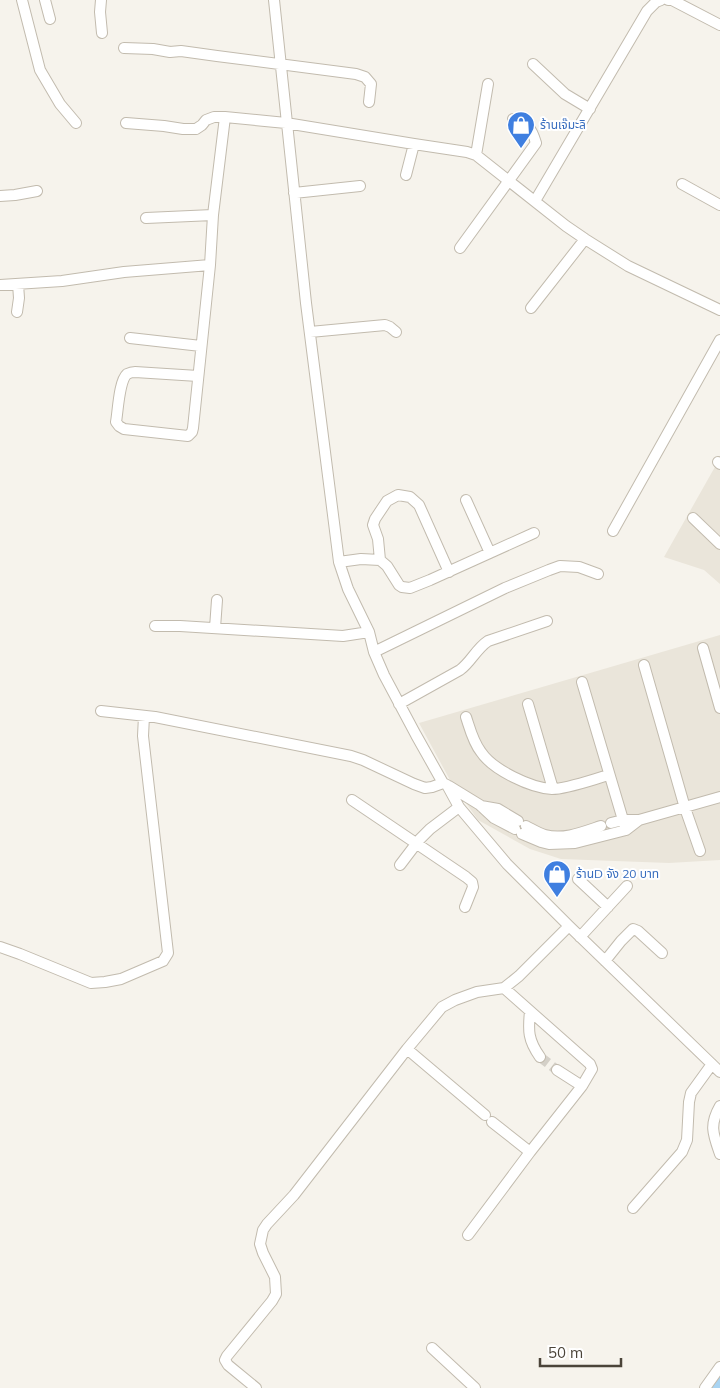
<svg xmlns="http://www.w3.org/2000/svg" width="720" height="1388" font-family="Mulish,'Noto Sans Thai',sans-serif">
	<style>
		.residential { fill: #eae5da }
		.lines { fill: none; stroke-linecap: round; stroke-linejoin: round }
		.canal { stroke: #a9d4f2; stroke-width: 11 }
		.minor-tunnel { stroke: #d4d0c8; stroke-width: 10; stroke-dasharray: 10 5; stroke-linecap: butt }
		.minor-casing { stroke: #c2bbae; stroke-width: 12 }
		.minor { stroke: #fff; stroke-width: 10 }
		.labels { text-anchor: middle; stroke-width: 4; stroke-linejoin: round; paint-order: stroke }
		.shop-label { font-size: 12px; fill: #366cbe; stroke: #fff; text-anchor: start }
	</style>
	<rect width="100%" height="100%" fill="#f6f3ec"/>
	<path class="residential" d="M720 458V584L704 570 664 557Z
		M720 635V860L669 863 561 859 530 849 478 820 450 780 419 723Z"/>
	<g class="lines">
		<path class="canal" d="M716 1388 720 1382"/>
		<path class="minor-tunnel" d="M540 1057 557 1070"/>
		<g class="minor-casing">
			<path id="minor" d="M22 0 40 70 60 104 76 123
				M45 0 50 19
				M101 0 100 12 102 33
				M274 0 306 303 339 562 348 589 369 632 374 652 384 675 416 735 443 783 447 785 459 807 507 864 569 926 720 1072
				M668 0H672L720 25
				M124 48 153 49 170 52 181 51 217 56 356 74 365 77 371 84 369 102
				M533 64 565 94 590 109
				M126 123 164 126 183 129H196L202 125 206 120 214 117H225
				M476 155 488 84
				M406 175 414 144
				M682 184 720 205
				M294 193 360 186
				M0 196 15 195 37 191
				M535 201 647 11 656 2 661 0
				M146 218 213 215
				M460 248 536 143C531 126 528 125 513 119
				M0 285 62 281 124 272 210 265
				M531 308 585 239
				M17 312 19 298 18 284
				M310 332 385 325 390 327 396 332
				M130 338 201 346
				M198 376 135 372C133 372 129 373 127 374 119 381 118 411 116 422L119 426 124 429 188 436 192 432 193 428 210 265 213 215 225 117 286 123 414 144 467 152 476 155 566 226 585 239 628 266 720 310
				M718 462 720 464
				M466 500 490 553
				M693 518 720 544
				M613 531 720 340
				M380 560 378 539 373 525 375 519 387 501 398 495 410 497 419 505 449 572
				M339 562 361 559 380 560 387 566 399 585 402 587 410 588 430 580 534 533
				M155 626H180L343 636 369 632
				M215 628 217 600
				M703 648 720 708
				M374 652 505 588 549 570 560 566 579 567 598 574
				M644 665 685 808 700 851
				M582 682 626 830
				M399 704 460 670C471 662 476 649 488 641L547 621
				M528 704 553 789
				M101 711 155 717 351 756 363 760 414 784 425 788 432 787 443 783
				M466 717C470 729 473 742 481 752 493 770 531 788 552 789 567 789 594 779 609 775
				M449 786 480 805 494 818 515 829
				M352 800 466 877 472 882 473 887 465 907
				M481 806 498 809 518 821
				M611 823 623 820H639L720 797
				M526 826C532 829 538 833 545 835 564 840 583 832 601 826
				M522 834 541 842 549 844 575 843 626 830 639 820
				M400 865 419 840 430 829 459 807
				M578 879 608 907
				M580 937 627 886
				M0 947 20 954 91 983 105 982 121 979 163 961 168 953 143 736 144 716
				M605 961 621 941 633 929 638 931 662 953
				M530 1011C528 1031 528 1040 540 1057
				M407 1049 485 1115
				M557 1070 582 1086
				M492 1122 530 1152 582 1086 592 1069 590 1064 504 988
				M720 1154C713 1134 709 1125 720 1106
				M633 1208 682 1152 687 1140 689 1102 691 1093 712 1064
				M468 1235 530 1152
				M432 1348 475 1388
				M256 1388 228 1365 225 1360 227 1356 272 1301 276 1294 275 1277 263 1253 260 1244 263 1230 267 1224 294 1195 407 1049 442 1007 455 1000 477 992 504 988 519 976 569 926
				M705 1388 720 1367"/>
		</g>
		<use href="#minor" class="minor"/>
	</g>
	<defs>
		<g id="shop-pin" transform="scale(1.4375)"><path d="M0 17L-7.5 6A9.5 9.5 0 1 1 7.5 6Z" fill="#3f7fe0" stroke="#fff"/><path d="M-5-2.5h2.3a2.7 3.5 0 0 1 5.4 0H5L5.5 6h-11ZM-1.5-2.5h3a1.5 2.3 0 0 0-3 0Z" fill="#fff"/></g>
	</defs>
	<g fill-rule="evenodd">
		<use href="#shop-pin" x="521" y="125"/>
		<use href="#shop-pin" x="557" y="874"/>
	</g>
	<g class="labels">
		<g class="shop-label">
			<text x="540" y="129">ร้านเจ๊มะลิ</text>
			<text x="576" y="878">ร้านD จัง 20 บาท</text>
		</g>
	</g>
	<path d="M540 1358v8h81v-8" fill="none" stroke="#4b4439" stroke-width="2.5"/>
	<text x="548" y="1358" font-size="15" fill="#4b4439" stroke="#ffffff" stroke-width="4" paint-order="stroke">50 m</text>
</svg>
